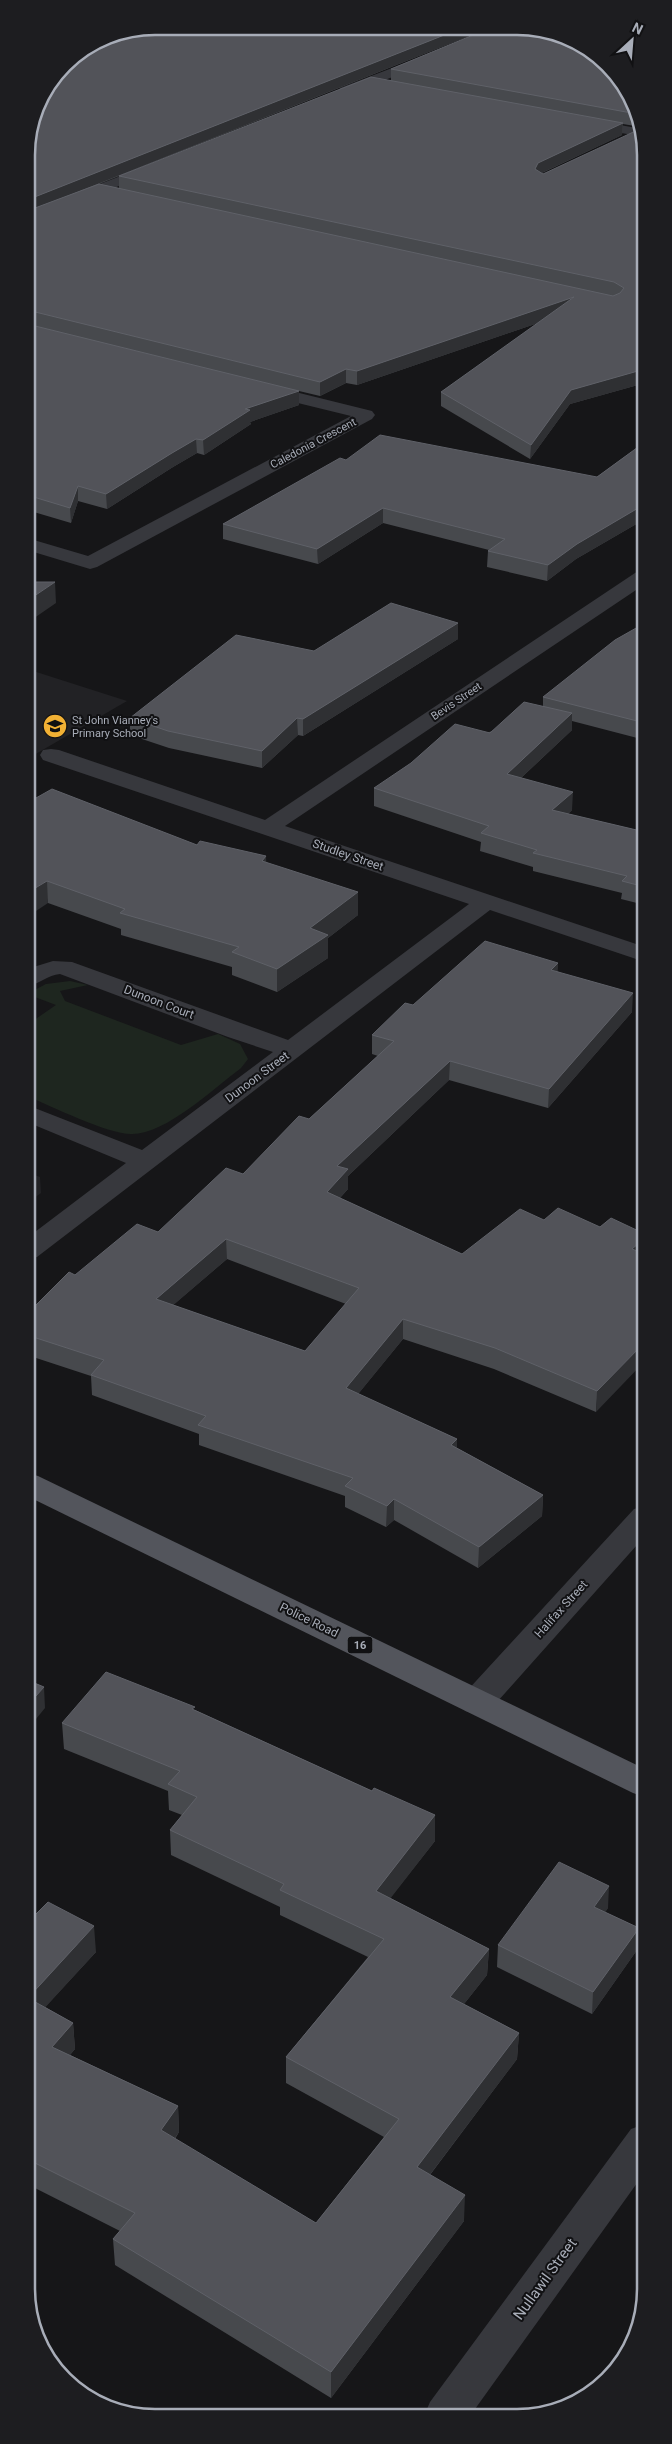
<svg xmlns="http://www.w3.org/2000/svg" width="672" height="2444" font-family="Roboto,sans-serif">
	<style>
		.built { fill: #222225 }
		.green { fill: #1e261f }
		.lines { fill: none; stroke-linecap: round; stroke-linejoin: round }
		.street { fill: #37383d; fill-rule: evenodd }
		.primary { fill: #53555c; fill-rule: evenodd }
		.wall { fill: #47494d; fill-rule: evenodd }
		.shaded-wall { fill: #2f3033 }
		.building { fill: #525359; stroke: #5f6168; fill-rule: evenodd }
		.labels { text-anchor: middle; stroke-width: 4; stroke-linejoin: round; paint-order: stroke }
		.far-street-label { font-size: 11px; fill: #a8adb8; stroke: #111113 }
		.far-poi-label { font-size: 11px; fill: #a8adb8; stroke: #111113; text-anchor: start }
		.shield { fill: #111113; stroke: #7b7e86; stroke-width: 1 }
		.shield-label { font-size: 11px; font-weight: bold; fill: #a8adb8 }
		.street-label { font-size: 12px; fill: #a8adb8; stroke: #111113 }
		.near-street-label { font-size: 15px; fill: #a8adb8; stroke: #111113 }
		.rim { fill: none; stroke: #a8adb8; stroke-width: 2.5 }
	</style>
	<rect width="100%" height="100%" fill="#161618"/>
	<path class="built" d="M27 669 127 701 27 759Z
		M27 1172 40 1177 41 1193 27 1203Z"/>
	<path class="green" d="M70 981 88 985 60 991 65 1001 181 1045 218 1034 240 1044 248 1059 241 1068C213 1089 165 1135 131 1134 107 1134 51 1106 27 1096V1025L56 1005 27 994 46 984Z"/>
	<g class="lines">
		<path class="street" d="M426 55 432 59 430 62 350 94H340L339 91 340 88Z
			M587 119 642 129 644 137 582 126 580 123 582 120Z
			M154 163 159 164 161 167 159 170 79 202H69L67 199 69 196Z
			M263 384 372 411 375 415 372 419 97 567 90 569 27 550V538L88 556 351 416 257 393 255 389 257 385Z
			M645 569V584L285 826 645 947V962L490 910 37 1257 27 1259V1238L126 1163 27 1122V1105L142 1150 273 1052 228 1037 60 974C48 975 39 984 27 987V969L53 961 72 962 288 1040 469 904 43 760 40 755 43 750 51 749 59 750 265 820 638 571Z
			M645 1506V1536L489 1711 477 1714 465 1711 460 1702 465 1693 634 1509Z
			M645 2124V2172L470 2416H424L430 2402 631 2129Z"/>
		<path class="primary" d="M27 1473 38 1476 645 1769V1797L633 1793 27 1496Z"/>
	</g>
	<path class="wall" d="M489 28 99 184 119 188V176L391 80V69L632 98 641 127 623 124 622 135 542 173 543 174 645 138V383L570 404 530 459 441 406V392L538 323 357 385 346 383 320 396 299 391V405L250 422 251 424 204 455 197 453 173 467 107 509 78 501 71 523 27 510V147L105 42 88 48 106 36Z
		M645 442V519L576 559 547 581 487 567 488 551 489 550 383 523 318 564 223 539V524L346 460 597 477Z
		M645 623V740L572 721V730L521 778 572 810 568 814 645 832V905L621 899 622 893 533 871V867L480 851 481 842 374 806V788L543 706V697Z
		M458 639 303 736 298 735 262 768 169 748 130 735V718L314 651Z
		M27 803 197 845 266 856V862L358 915 328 938V958L277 992 232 975V967L121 935V929L48 903Z
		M558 963 557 971 632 1012 548 1108 449 1080 348 1176V1189L340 1198 462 1254 544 1220 600 1227 611 1218 596 1412 494 1369 403 1339 358 1394 457 1439V1448L543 1495 542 1516 478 1568 394 1520 386 1527 345 1507V1496L199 1445V1434L92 1395 91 1376 27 1355V1314L75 1275 158 1232 243 1174 309 1119 378 1056 372 1054V1035L413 1005ZM227 1259 346 1304 305 1351 173 1305Z
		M195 1710 372 1791 435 1815V1841L390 1898 489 1949 487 1975 464 2004 519 2033 517 2059 430 2175 464 2221 331 2398 115 2265 113 2239 120 2231 27 2184V1923L96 1952 45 2007 73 2023 75 2049 70 2055 178 2106 179 2132 175 2139 316 2223 384 2137 286 2083V2057L368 1957 280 1915V1907L171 1855 170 1830 182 1815 169 1810 168 1791 64 1749 62 1723Z
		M608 1908 605 1912 639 1928 637 1950 592 2014 497 1967 498 1945Z"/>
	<path class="shaded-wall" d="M146 28 88 48 106 36Z
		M462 28H489L27 212V200Z
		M623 123 622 135 537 175 535 169 538 163Z
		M574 297 573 311 357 385V371Z
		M346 369V383L320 396V382Z
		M645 369V383L570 404 530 459 531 445 571 390Z
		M299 391V405L250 422 251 424 204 455 203 440 245 409Z
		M196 439 197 453 173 467 107 509 106 494 172 453Z
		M78 486V501L71 523 70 508Z
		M645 504V519L576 559 547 581 548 565 577 544Z
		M383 508V523L318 564 317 549Z
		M55 582 56 603 27 623V601Z
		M458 623V639L303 736V719Z
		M572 713V730L506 792 507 774Z
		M297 718 298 735 262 768V751Z
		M573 792 572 810 551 828 552 810Z
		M266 856 267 878 262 861Z
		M47 881 48 903 27 917V893Z
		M358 892V915L328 938V958L277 992V969L310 928Z
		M558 963 557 982 551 970Z
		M633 993 632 1012 548 1108 549 1089Z
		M450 1061 449 1080 348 1176V1189L327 1212V1192L337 1166Z
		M645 1238V1257L632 1249Z
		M226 1239 227 1259 156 1320V1299Z
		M403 1319V1339L346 1409V1388Z
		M645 1342V1361L596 1412 597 1391Z
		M457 1439V1459L451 1445Z
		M543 1495 542 1516 478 1568 479 1547Z
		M394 1499V1520L386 1527 387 1506Z
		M44 1687 45 1708 27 1730V1706Z
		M435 1815V1841L376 1917V1891Z
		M609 1886 608 1908 593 1929 594 1907Z
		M94 1926 96 1952 30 2024 28 1998Z
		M639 1928 637 1950 592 2014 593 1992Z
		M489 1949 487 1975 449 2023 450 1997Z
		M73 2023 75 2049 54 2073 52 2047Z
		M519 2033 517 2059 416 2193 417 2167Z
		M178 2106 179 2132 162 2156 161 2130Z
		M465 2195 464 2221 331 2398V2372Z"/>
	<path class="building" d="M155 26 462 28 27 200V147L36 106 64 64 86 49 138 30Z
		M490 28 542 29 608 64 632 98 637 114 391 69Z
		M371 77 623 123 538 163 535 169 543 174 642 128 645 138V369L571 390 531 445 441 392 574 297 357 371 346 369 320 382 27 310V211L99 184 613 296 620 293 624 288 614 282 119 176Z
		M27 324 299 391 245 409 250 410 203 440 196 439 172 453 106 494 78 486 70 508 27 495Z
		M380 435 597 477 645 442V504L577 544 548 565 488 551 505 539 383 508 317 549 223 524 340 458 346 460Z
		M27 582H55L27 601Z
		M391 603 458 623 303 719 297 718 262 751 168 731 130 718 236 635 314 651Z
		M645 623V723L543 697 615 640Z
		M524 702 572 713 507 774 573 792 552 810 645 832V887L622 881 627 876 533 853 537 850 481 833 489 826 374 788 411 763 455 724 490 733Z
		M52 789 197 845 200 841 266 856 262 861 358 892 310 928 328 935 277 969 232 952 239 947 120 913 125 909 47 881 27 893V803Z
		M485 941 558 963 551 970 633 993 549 1089 450 1061 337 1166 348 1169 327 1192 462 1254 520 1209 544 1220 558 1208 600 1227 611 1218 645 1234V1238L632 1249 645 1254V1342L597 1391 495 1348 403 1319 346 1388 457 1439 451 1445 543 1495 479 1547 394 1499 387 1506 345 1486 353 1478 198 1425 206 1416 91 1375 104 1360 27 1335V1314L69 1272 75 1275 137 1224 158 1232 226 1168 243 1174 299 1116 309 1119 394 1041 372 1035 405 1003 413 1005ZM226 1239 359 1288 305 1351 156 1299Z
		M106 1672 195 1707 192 1709 372 1791 374 1788 435 1815 376 1891 489 1949 450 1997 519 2033 417 2167 465 2195 331 2372 113 2239 135 2213 27 2159V2136L31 2132 27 2130V1923L48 1902 94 1926 28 1998 73 2023 52 2047 178 2106 161 2130 316 2223 399 2119 286 2057 384 1939 280 1890 284 1884 170 1830 197 1797 168 1784 180 1771 62 1723Z
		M27 1680 44 1687 27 1706Z
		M559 1862 609 1886 594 1907 639 1928 593 1992 498 1945Z
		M573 2401 576 2402 571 2405Z"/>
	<defs>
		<g id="school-disc" transform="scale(1.25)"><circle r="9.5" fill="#f2b134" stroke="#111113"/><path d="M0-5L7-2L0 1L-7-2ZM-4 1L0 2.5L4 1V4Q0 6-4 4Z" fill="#111"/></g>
	</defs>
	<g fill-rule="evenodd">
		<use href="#school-disc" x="55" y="726"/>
	</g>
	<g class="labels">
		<g class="far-street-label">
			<text transform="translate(313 443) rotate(-28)" y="4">Caledonia Crescent</text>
			<text transform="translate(456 701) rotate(-34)" y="4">Bevis Street</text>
		</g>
		<g class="far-poi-label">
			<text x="72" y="724">St John Vianney's<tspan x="72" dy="13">Primary School</tspan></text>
		</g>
		<rect class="shield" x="347.5" y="1636.5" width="25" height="17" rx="4"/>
		<g class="shield-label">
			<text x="360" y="1649">16</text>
		</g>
		<g class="street-label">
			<text transform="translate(348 855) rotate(19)" y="4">Studley Street</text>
			<text transform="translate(159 1002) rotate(21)" y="4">Dunoon Court</text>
			<text transform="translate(257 1077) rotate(-37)" y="4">Dunoon Street</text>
			<text transform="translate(561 1609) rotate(-48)" y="4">Halifax Street</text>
			<text transform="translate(309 1620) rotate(26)" y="4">Police Road</text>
		</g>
		<g class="near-street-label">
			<text transform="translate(545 2279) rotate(-54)" y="5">Nullawil Street</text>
		</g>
	</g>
	<path d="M0 0H672V2444H0ZM155 35H517A120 120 0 0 1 637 155V2289A120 120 0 0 1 517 2409H155A120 120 0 0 1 35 2289V155A120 120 0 0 1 155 35Z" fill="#1d1d20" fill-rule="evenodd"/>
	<path class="rim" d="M155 35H517A120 120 0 0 1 637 155V2289A120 120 0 0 1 517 2409H155A120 120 0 0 1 35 2289V155A120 120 0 0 1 155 35Z"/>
	<g transform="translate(632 40) rotate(26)" stroke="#111113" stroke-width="4" paint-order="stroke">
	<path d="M0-4L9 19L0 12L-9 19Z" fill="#a8adb8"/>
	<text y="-8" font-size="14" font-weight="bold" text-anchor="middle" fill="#a8adb8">N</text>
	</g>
</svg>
